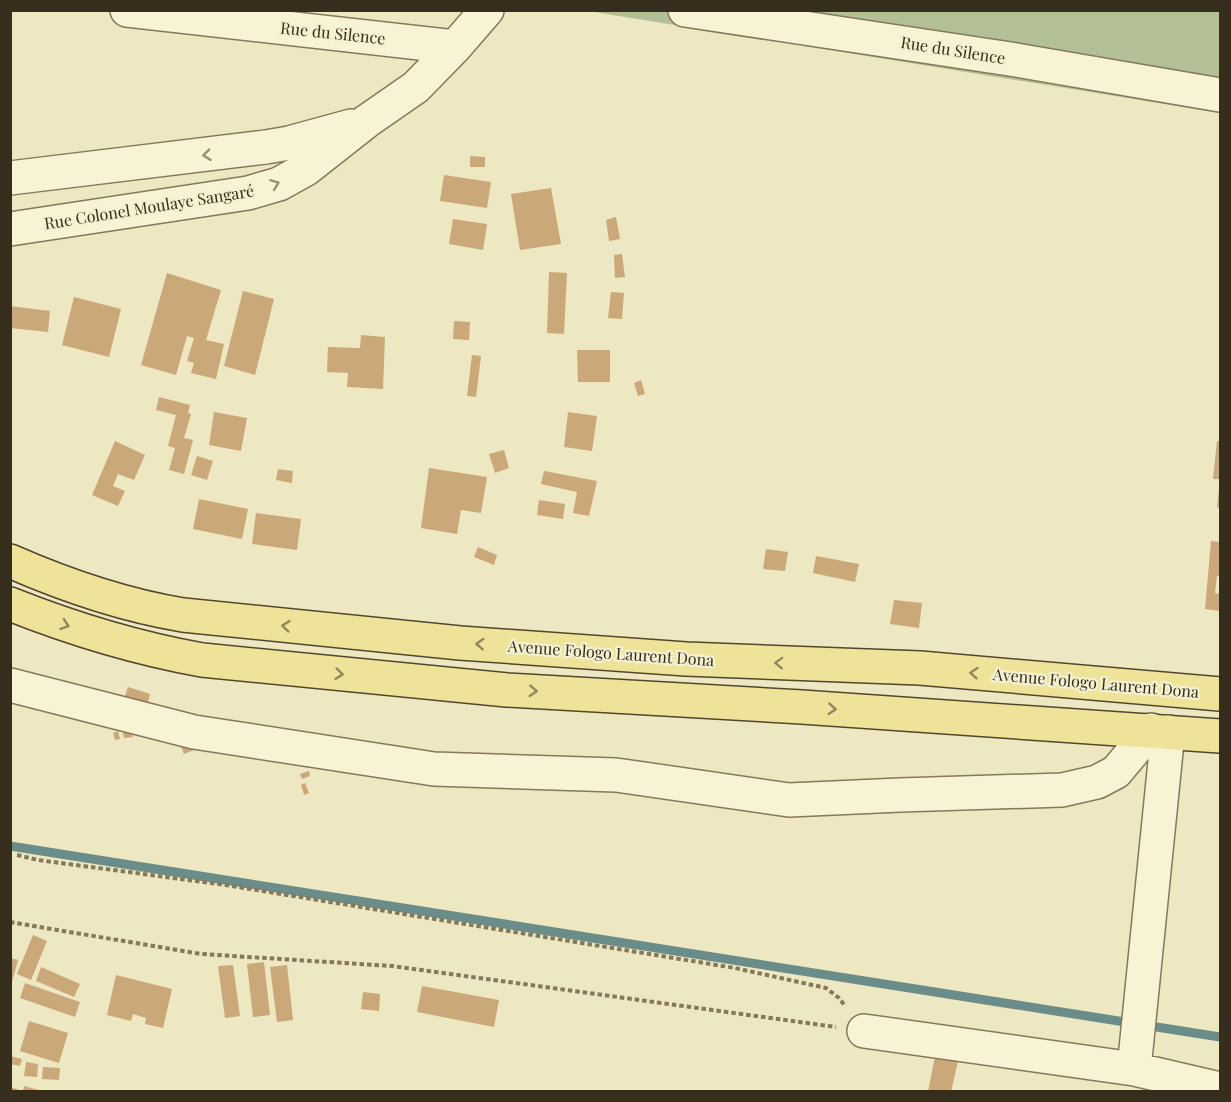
<svg xmlns="http://www.w3.org/2000/svg" width="1231" height="1102" font-family="'Playfair Display',serif">
	<style>
		.cemetery { fill: #b3bf95 }
		.lines { fill: none; stroke-linecap: round; stroke-linejoin: round }
		.stream { stroke: #6b8d8a; stroke-width: 9 }
		.building { fill: #caa879 }
		.minor-casing { stroke: #86785a; stroke-width: 36 }
		.major-casing { stroke: #53462e; stroke-width: 36 }
		.path { stroke: #86785a; stroke-width: 4; stroke-dasharray: 4.5 3; stroke-linecap: butt }
		.minor { stroke: #f8f3d5; stroke-width: 33 }
		.major { stroke: #efe39a; stroke-width: 33 }
		.oneway { stroke: #979079 }
		.oneway2 { stroke: #92885c }
		.labels { text-anchor: middle; stroke-width: 4.5; stroke-linejoin: round; paint-order: stroke }
		.street-label { font-size: 16px; fill: #362d1d; stroke: #f4f0d1 }
	</style>
	<rect width="100%" height="100%" fill="#ede7c2"/>
	<path class="cemetery" d="M588 11H1220V113Z"/>
	<g class="lines">
		<path class="stream" d="M10 846 1220 1037"/>
	</g>
	<path class="building" d="M470 156 485 157V167H470Z
		M444 175 491 182 487 208 440 201Z
		M551 188 561 244 520 250 511 194Z
		M616 217 620 239 609 241 606 220Z
		M453 219 487 224 483 250 449 244Z
		M622 254 625 277 615 278 614 255Z
		M549 272 567 273 564 334 547 333Z
		M167 273 221 290 206 340 224 344 216 379 191 373 194 363 187 361 194 338 187 336 176 375 141 365Z
		M243 291 274 299 255 375 224 366Z
		M611 292 624 293 622 319 608 318Z
		M74 297 121 309 109 357 62 345Z
		M10 306 50 311 48 332 10 328Z
		M454 321 470 322 469 340 453 339Z
		M361 335 385 337 383 389 347 387 348 373 327 372 328 347 360 348Z
		M577 350H610V382H578Z
		M472 355 481 356 476 397 467 396Z
		M641 380 645 394 638 396 634 383Z
		M159 397 190 405 188 413 191 414 184 438 193 440 184 474 169 470 175 448 168 446 176 415 156 410Z
		M214 412 247 418 241 451 209 445Z
		M568 412 597 416 592 451 564 447Z
		M115 441 145 455 134 480 118 474 113 486 125 491 118 506 92 495Z
		M1217 441H1220V479H1213Z
		M504 450 509 468 495 473 489 454Z
		M197 456 213 461 207 480 191 475Z
		M429 468 487 477 481 513 461 510 457 534 421 528Z
		M278 469 293 471 292 483 276 480Z
		M544 471 597 481 589 516 573 513 577 492 541 484Z
		M1219 489H1220V508L1217 507Z
		M199 499 248 509 242 539 193 529Z
		M539 500 565 504 563 519 537 515Z
		M256 513 301 519 297 550 252 544Z
		M1211 541 1220 542V576H1217L1215 593 1220 594V611L1205 609Z
		M478 547 497 555 494 565 474 557Z
		M766 549 788 552 785 571 763 569Z
		M816 556 859 564 855 582 813 573Z
		M894 600 922 603 919 628 890 624Z
		M128 687 150 694 148 703 125 696Z
		M118 731 120 739 115 740 113 733Z
		M132 731 133 737 124 738 123 733Z
		M189 735 194 750 184 754 178 739Z
		M309 771 310 776 302 779 300 774Z
		M305 783 309 793 304 795 301 785Z
		M33 935 47 941 31 980 17 974Z
		M10 958 18 960 11 986H10Z
		M264 962 270 1015 253 1017 247 964Z
		M233 965 240 1016 225 1018 218 966Z
		M287 965 293 1020 277 1022 270 967Z
		M41 967 80 984 74 997 36 981Z
		M116 975 172 989 163 1028 145 1024 146 1018 133 1014 131 1021 107 1015Z
		M25 983 80 1002 75 1017 20 998Z
		M422 986 499 1000 494 1027 417 1012Z
		M363 992 380 994 379 1011 361 1009Z
		M29 1021 68 1033 59 1063 20 1051Z
		M936 1051 959 1057 951 1092H928Z
		M10 1056 22 1059 20 1066 10 1064Z
		M26 1062 38 1064 37 1077 24 1076Z
		M43 1067 60 1068 59 1080 42 1079Z
		M24 1086 42 1091V1092H10V1087L23 1091Z"/>
	<g class="lines">
		<g class="minor-casing">
			<path id="minor" d="M127 10 455 47 487 10
				M685 10 1016 60 1220 95
				M10 178 266 147 289 143 351 126
				M10 229 248 193 279 184 306 169 367 121 416 87 455 47
				M10 685 194 732 434 769 616 775 789 800 900 795 1062 790 1097 782 1116 772 1151 730
				M864 1031 1134 1069 1220 1089
				M1134 1069 1168 732"/>
		</g>
		<g class="major-casing">
			<path id="major" d="M10 561C67 586 123 605 183 615L460 643 686 659 920 668 1220 694
				M10 604C73 629 135 648 202 660L507 690 802 707 1220 736"/>
		</g>
		<path class="path" d="M17 855 38 860 226 885 735 968 826 988 839 998 845 1006
			M10 922 201 954 392 966 836 1027"/>
		<use href="#minor" class="minor"/>
		<use href="#major" class="major"/>
	</g>
	<defs><path id="oneway-chevron" d="M-2-3.5L2.5 0L-2 3.5" fill="none" stroke-width="1.6" stroke-linecap="round" stroke-linejoin="round" transform="scale(1.5)"/></defs>
	<g class="oneway">
		<use href="#oneway-chevron" transform="translate(207 155) rotate(173)"/>
		<use href="#oneway-chevron" transform="translate(275 184) rotate(-21)"/>
	</g>
	<g class="oneway2">
		<use href="#oneway-chevron" transform="translate(65 625) rotate(19)"/>
		<use href="#oneway-chevron" transform="translate(286 626) rotate(-174)"/>
		<use href="#oneway-chevron" transform="translate(480 644) rotate(-176)"/>
		<use href="#oneway-chevron" transform="translate(779 663) rotate(-178)"/>
		<use href="#oneway-chevron" transform="translate(974 673) rotate(-175)"/>
		<use href="#oneway-chevron" transform="translate(339 674) rotate(6)"/>
		<use href="#oneway-chevron" transform="translate(533 691) rotate(4)"/>
		<use href="#oneway-chevron" transform="translate(832 709) rotate(4)"/>
	</g>
	<g class="labels">
		<g class="street-label">
			<text transform="translate(333 33) rotate(6)" y="6">Rue du Silence</text>
			<text transform="translate(953 50) rotate(9)" y="6">Rue du Silence</text>
			<text transform="translate(149 207) rotate(-9)" y="6">Rue Colonel Moulaye Sangaré</text>
			<text transform="translate(611 653) rotate(4)" y="6">Avenue Fologo Laurent Dona</text>
			<text transform="translate(1096 683) rotate(5)" y="6">Avenue Fologo Laurent Dona</text>
		</g>
	</g>
	<rect width="1231" height="1102" fill="none" stroke="#362d1d" stroke-width="24"/>
</svg>
